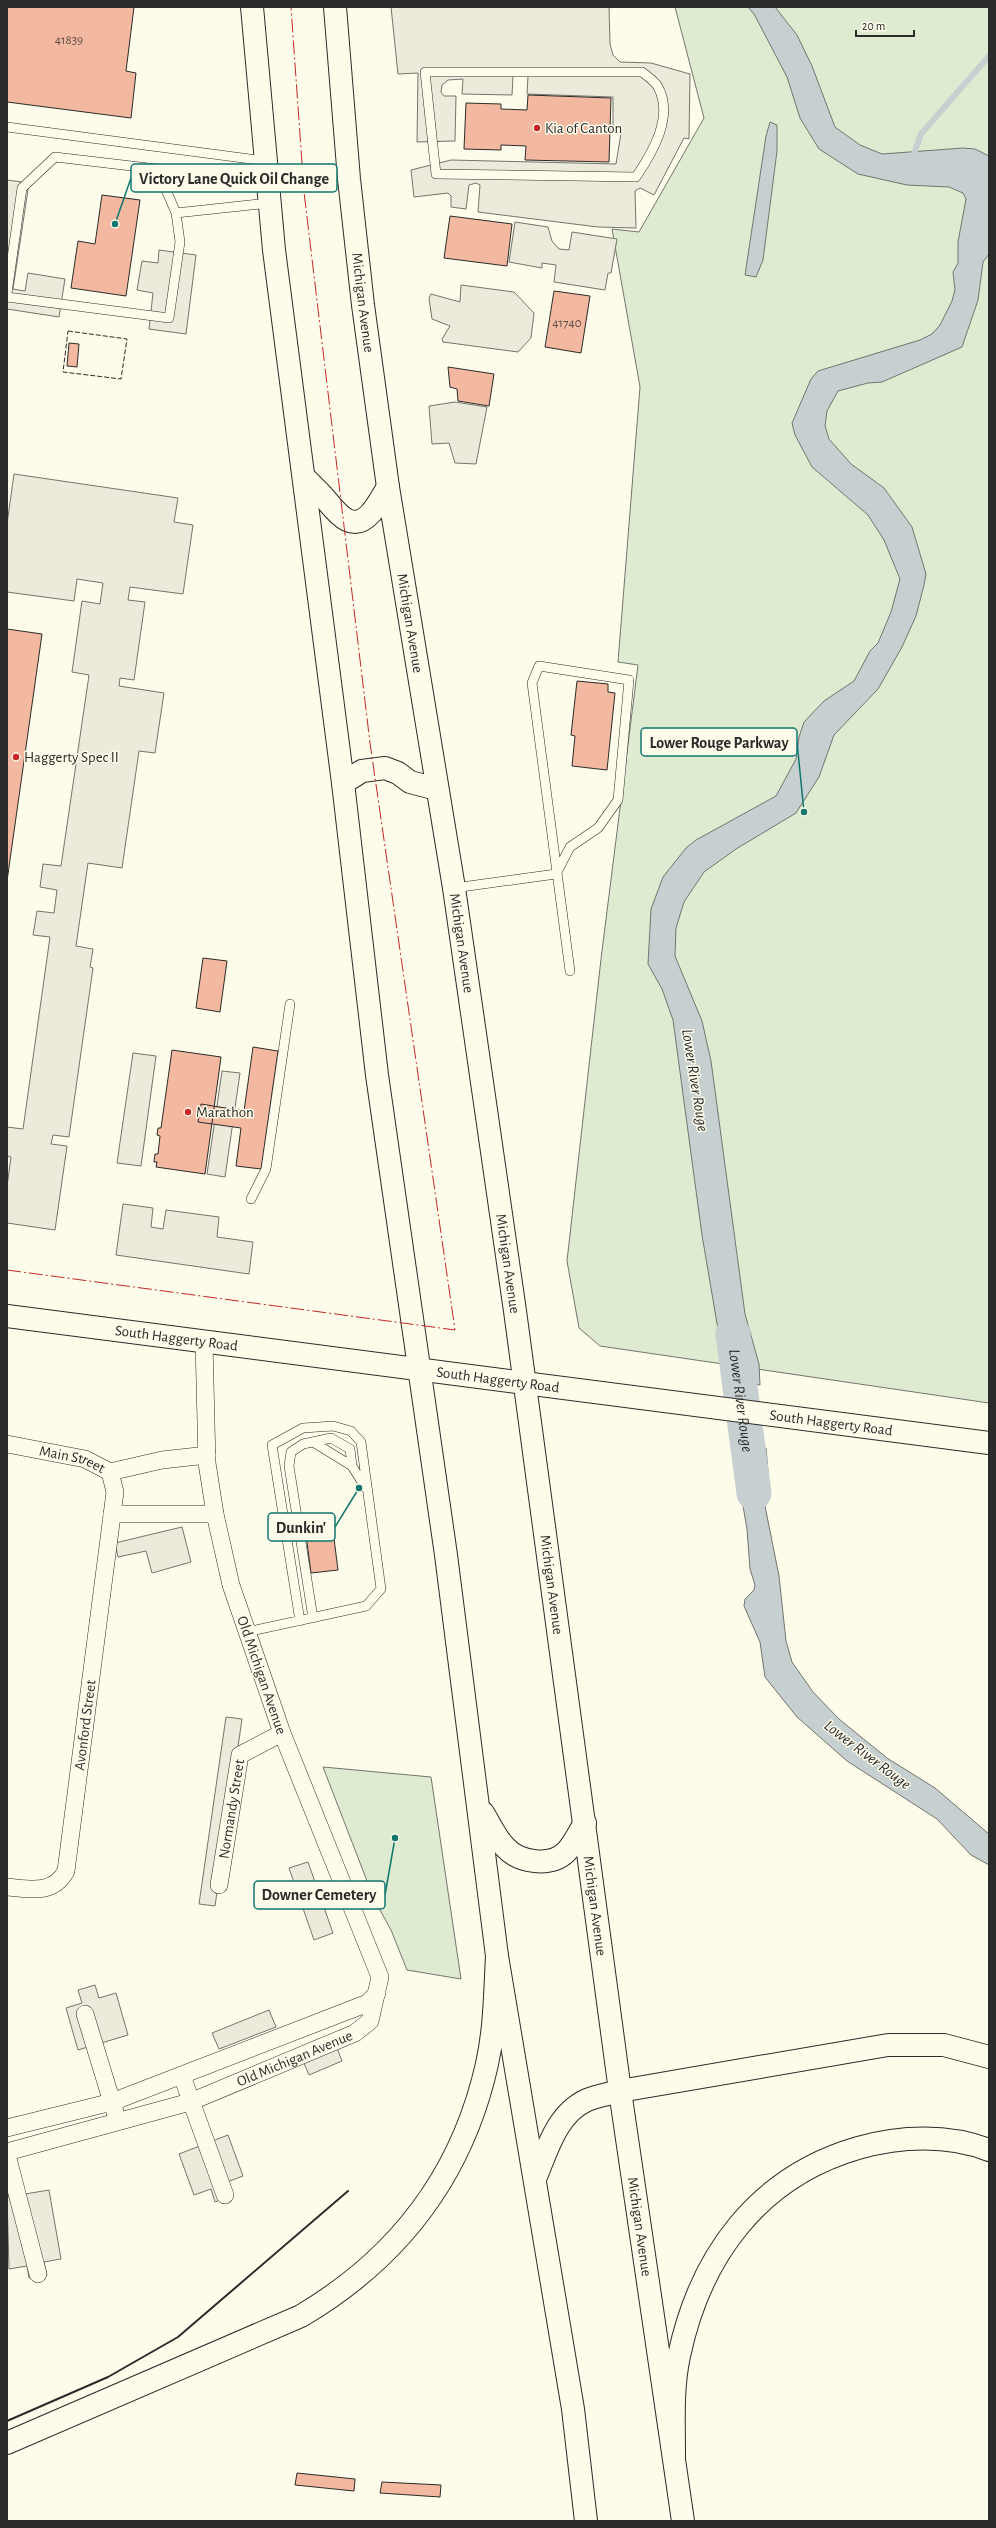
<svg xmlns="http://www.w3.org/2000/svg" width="996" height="2528" font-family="'Alegreya Sans',sans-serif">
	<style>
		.green { fill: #deebd1; stroke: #74746e }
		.parking { fill: #eceadb; stroke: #74746e }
		.water { fill: #c7d0d0; stroke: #74746e }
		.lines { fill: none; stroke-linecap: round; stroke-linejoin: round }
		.stream { stroke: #c7d0d0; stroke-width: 6 }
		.river { stroke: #c7d0d0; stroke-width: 35 }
		.building { fill: #f2b8a0; stroke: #2b2b2b }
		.service-casing { stroke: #2b2b2b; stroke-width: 10 }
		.minor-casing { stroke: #2b2b2b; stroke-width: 18 }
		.secondary-casing { stroke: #2b2b2b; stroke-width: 24 }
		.primary-casing { stroke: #2b2b2b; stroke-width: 24 }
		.motorway-casing { stroke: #2b2b2b; stroke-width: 24 }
		.service { stroke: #fdfbea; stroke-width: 9 }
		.minor { stroke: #fdfbea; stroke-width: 17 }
		.secondary { stroke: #fdfbea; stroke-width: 22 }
		.primary { stroke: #fdfbea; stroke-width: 22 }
		.motorway { stroke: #fdfbea; stroke-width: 22 }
		.fence { stroke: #2b2b2b; stroke-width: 1; stroke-dasharray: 5 2; stroke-linecap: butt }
		.wall { stroke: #2b2b2b; stroke-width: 2 }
		.power { stroke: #c62828; stroke-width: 1; stroke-dasharray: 14 3 2 3; stroke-linecap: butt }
		.poi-dot { fill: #c62828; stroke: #fdfbea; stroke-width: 1.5 }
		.labels { text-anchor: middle; stroke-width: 3; stroke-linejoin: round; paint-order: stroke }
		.number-label { font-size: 13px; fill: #5d4e48 }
		.poi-label { font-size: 15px; fill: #2b2b2b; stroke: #fdfbea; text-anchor: start }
		.street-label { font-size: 15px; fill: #2b2b2b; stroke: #fdfbea }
		.water-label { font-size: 16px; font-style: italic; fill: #2b2b2b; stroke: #fdfbea }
		.leader { fill: none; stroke: #0f766e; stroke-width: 1.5 }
		.callout-dot { fill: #0f766e; stroke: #fdfbea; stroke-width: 1.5 }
		.callout { fill: #fdfbea; stroke: #0f766e; stroke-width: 1.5 }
		.callout-label { font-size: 16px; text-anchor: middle; font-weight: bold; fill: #2b2b2b }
	</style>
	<rect width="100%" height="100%" fill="#fdfbea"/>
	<path class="green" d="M675 7H989V1403L600 1346 579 1328 567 1261 601 959 638 665 618 662 640 387 612 229 639 232 704 118Z
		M323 1767 431 1777 461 1979 407 1970 391 1930 374 1899Z"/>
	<path class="parking" d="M391 7H609L610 44 613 55 620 62 651 63 690 74 689 139 684 138 654 195 640 188 635 191 636 228 598 227 478 212 480 185 476 183 469 185 466 209 451 207V196L448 193 414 197 411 170 451 160 616 164 621 133 613 132V97L527 94 528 76H513L512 95 462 94 463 79 448 80 442 85 441 92 444 96H456L455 141 417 142 418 73 398 74Z
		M7 180 29 183 13 289 25 291 28 273 65 279 59 317 7 309Z
		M515 222 548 227 552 241 559 249 569 250 572 232 617 239 611 273H608L605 290 554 282 556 265 542 263V268L509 262Z
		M159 250 196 255 186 334 149 329 153 293 137 290 142 261 158 263Z
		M461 285 514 292 534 313 531 338 518 352 443 342 442 339 450 326 432 319 429 298 431 294 460 302Z
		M455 402 487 407 476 464 455 463 449 443 432 444 429 406Z
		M14 474 178 498 174 522 193 525 183 594 130 587 128 600 145 602 134 680 120 678 119 686 164 693 155 753 139 751 122 868 88 863 76 946 93 949 90 967 93 968 69 1137 53 1135 51 1144 67 1146 55 1230 7 1223V1186L11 1157 7 1156V1127L23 1129 50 937 33 935 37 911 54 913 57 890 40 887 43 864 61 866 88 682 89 675 72 672 82 601 100 604 103 583 77 579 74 601 7 592V524Z
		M133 1053 156 1056 141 1166 117 1163Z
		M222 1071 240 1073 225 1177 207 1174Z
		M123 1204 153 1208 151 1227 163 1229 166 1210 219 1217 217 1237 253 1242 249 1274 116 1255Z
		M182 1527 191 1562 152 1573 146 1551 118 1557 115 1543Z
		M226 1717 242 1719 215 1906 199 1904Z
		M308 1862 333 1933 314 1940 289 1868Z
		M95 1985 99 1998 116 1993 128 2035 78 2050 66 2008 82 2003 78 1990Z
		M269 2010 276 2027 219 2049 212 2033Z
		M337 2048 342 2061 309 2075 303 2061Z
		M228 2135 243 2176 227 2182 232 2195 215 2202 211 2189 194 2195 179 2154Z
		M49 2190 61 2259 44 2262 47 2275 29 2278 27 2266 9 2269 7 2197Z"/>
	<path class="water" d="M748 7H775L797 35 812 66 835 127 860 145 882 154 963 148 975 149 989 156V254L983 262 978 300 962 347 882 382 868 383 838 391 827 411 825 426 829 439 851 464 884 488 912 527 926 574 924 585 916 616 902 647 878 689 834 735 819 777 796 813 736 849 704 872 684 902 676 928 675 956 702 1021 711 1061 745 1314 759 1364 760 1385 724 1379 721 1347 702 1235 673 1020 662 989 648 964 651 909 663 877 686 848 696 840 776 796 796 759 799 737 804 722 824 701 854 681 870 651 878 643 891 612 900 579 884 540 868 515 812 467 795 435 792 423 811 379 818 371 920 340 932 334 940 325 952 301 955 290 953 272 958 263V242L966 199 963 193 949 187 907 185 858 174 819 149 800 118 787 77 754 14Z
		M770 122 777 125V151L763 260 756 277 745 275 766 136Z
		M732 1442 766 1448 768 1471 765 1506 779 1576 786 1641 792 1662 813 1692 839 1719 887 1758 935 1788 989 1834V1865L971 1855 937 1819 847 1761 797 1717 765 1677 760 1642 744 1606 745 1599 754 1590 755 1585 750 1569 747 1529Z"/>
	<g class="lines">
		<path class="stream" d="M912 159 921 134 989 56"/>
		<path class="river" id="s1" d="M733 1334 754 1493"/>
	</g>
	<path class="building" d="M7 7H134L126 71 136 73 131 118 7 102Z
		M528 95 611 98 609 162 525 160 526 146 501 145V150L464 149 466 103 501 104V109L527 110Z
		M102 195 140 200 126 296 71 288 78 241 95 244Z
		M450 216 512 224 507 266 444 258Z
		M554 291 590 296 581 353 545 347Z
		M69 343 79 344 77 367 67 366Z
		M448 367 494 374 489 406 458 401 457 389 450 387Z
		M7 629 42 634 7 881Z
		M577 681 608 684V692L615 693 607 770 572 766 575 736 571 735Z
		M203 958 227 961 220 1012 196 1008Z
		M253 1047 278 1051 261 1169 236 1166 241 1128 198 1122 201 1104 244 1111Z
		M172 1050 221 1057 205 1174 156 1167 157 1162H154L155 1154H158L160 1136 157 1135 158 1128H161Z
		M331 1515 338 1570 311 1573 304 1519Z
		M297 2473 355 2479 354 2491 295 2485Z
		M382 2482 441 2485 440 2497 380 2493Z"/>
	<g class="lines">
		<g class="service-casing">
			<path id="service" d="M425 72H642C647 76 655 81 658 87 674 116 653 152 636 177L436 174Z
				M7 127 265 161
				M176 213 269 203
				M7 293 22 188 55 157 157 169 176 213 180 242 169 318 7 297
				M556 874 570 847 598 828 618 800 629 680 539 666 532 683 570 971
				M454 888 556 874
				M251 1199 266 1169 290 1004
				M313 1442 352 1466 365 1487
				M313 1618 289 1466 291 1452 303 1444 331 1438 350 1449 352 1466
				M247 1632 366 1606 381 1589 361 1442 351 1431 333 1426 303 1428 272 1445 300 1621"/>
		</g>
		<g class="minor-casing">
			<g id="minor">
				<path id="s2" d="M7 1444 85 1459 110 1472 162 1460 207 1455"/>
				<path d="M112 1514H215"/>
				<path id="s3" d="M219 1885 240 1755 282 1733"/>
				<path id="s4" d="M7 1887C30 1889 53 1895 66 1871L115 1492 110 1472"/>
				<path d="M85 2014 115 2112"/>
				<path d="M182 2076 225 2195"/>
				<path d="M7 2128 112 2102 368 2003 377 1993"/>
				<path id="s5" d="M7 2152 190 2102 355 2033 370 2021 380 1977 282 1733 231 1585 215 1514 207 1463 204 1342"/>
				<path d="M7 2155 38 2274"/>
			</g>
		</g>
		<g class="secondary-casing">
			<g id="secondary">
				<path id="s6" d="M7 1316 989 1443"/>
			</g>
		</g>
		<g class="primary-casing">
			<g id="primary">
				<path d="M252 7 274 250 343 783 377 1075 446 1555 497 1956 573 2409 586 2521"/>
				<path id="s7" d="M335 7 349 179 363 305 388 487 454 888 515 1311 620 2091 683 2521"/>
				<path d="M305 478C310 483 315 488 320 493 333 506 349 537 371 513 378 505 383 495 388 487"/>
				<path d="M343 783 362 771 385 768 398 773 410 782 437 789"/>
				<path d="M483 1813C490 1824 496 1838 505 1847 519 1863 551 1867 566 1852 574 1844 579 1832 585 1823"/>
			</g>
		</g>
		<g class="motorway-casing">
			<path id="motorway" d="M535 2179C547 2151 556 2114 587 2100 597 2096 609 2094 620 2091L888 2045H944L989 2057
				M7 2443 301 2316C399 2258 462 2176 487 2064 495 2028 495 1992 497 1956
				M674 2455C674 2422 672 2388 679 2356 700 2256 758 2177 858 2148 900 2136 948 2134 989 2150"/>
		</g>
		<use href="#service" class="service"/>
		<use href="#minor" class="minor"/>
		<use href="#secondary" class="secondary"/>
		<use href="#primary" class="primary"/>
		<use href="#motorway" class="motorway"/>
		<path class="fence" d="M68 331 127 339 121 379 63 372Z"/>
		<path class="wall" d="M7 2421 108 2377 178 2337 348 2191"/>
		<path class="power" d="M7 1270 455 1330 370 743 304 192 291 7"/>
	</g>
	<g class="poi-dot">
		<circle cx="537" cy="128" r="4"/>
		<circle cx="16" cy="757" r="4"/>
		<circle cx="188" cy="1112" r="4"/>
	</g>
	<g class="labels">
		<g class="number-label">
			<text x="69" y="44">41839</text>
			<text x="567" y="327">41740</text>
		</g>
		<g class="poi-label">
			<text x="545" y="133">Kia of Canton</text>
			<text x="24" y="762">Haggerty Spec II</text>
			<text x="196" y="1117">Marathon</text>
		</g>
		<g class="street-label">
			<text dy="5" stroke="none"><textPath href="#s7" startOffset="297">Michigan Avenue</textPath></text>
			<text dy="5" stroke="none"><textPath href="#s7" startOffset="621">Michigan Avenue</textPath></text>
			<text dy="5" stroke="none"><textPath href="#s7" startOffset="945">Michigan Avenue</textPath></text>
			<text dy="5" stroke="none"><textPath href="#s7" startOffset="1269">Michigan Avenue</textPath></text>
			<text dy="5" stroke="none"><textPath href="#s6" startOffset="171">South Haggerty Road</textPath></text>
			<text dy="5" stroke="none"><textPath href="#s6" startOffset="495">South Haggerty Road</textPath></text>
			<text dy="5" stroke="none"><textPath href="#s6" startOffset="831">South Haggerty Road</textPath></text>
			<text dy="5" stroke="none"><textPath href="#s2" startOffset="67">Main Street</textPath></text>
			<text dy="5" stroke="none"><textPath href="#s7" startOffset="1593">Michigan Avenue</textPath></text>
			<text transform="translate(262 1675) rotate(71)" y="5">Old Michigan Avenue</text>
			<text dy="5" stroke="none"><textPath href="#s4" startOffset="213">Avonford Street</textPath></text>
			<text dy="5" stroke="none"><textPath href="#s3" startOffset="77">Normandy Street</textPath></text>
			<text dy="5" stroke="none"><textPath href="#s7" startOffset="1917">Michigan Avenue</textPath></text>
			<text dy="5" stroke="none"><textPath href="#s5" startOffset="303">Old Michigan Avenue</textPath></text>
			<text dy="5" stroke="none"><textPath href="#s7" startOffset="2241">Michigan Avenue</textPath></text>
		</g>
		<g class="water-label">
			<text transform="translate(696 1080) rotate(81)" y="6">Lower River Rouge</text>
			<text dy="6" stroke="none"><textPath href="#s1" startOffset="67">Lower River Rouge</textPath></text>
			<text transform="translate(868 1754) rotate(37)" y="6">Lower River Rouge</text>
		</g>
	</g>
	<path class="leader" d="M115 224L131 178M804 812L797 742M359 1488L335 1527M395 1838L385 1895"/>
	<g class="callout-dot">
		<circle cx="115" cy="224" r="4"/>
		<circle cx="804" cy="812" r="4"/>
		<circle cx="359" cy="1488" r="4"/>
		<circle cx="395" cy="1838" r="4"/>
	</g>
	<g class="callout">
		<rect x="131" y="164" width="206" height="28" rx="4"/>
		<rect x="641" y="728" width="156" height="28" rx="4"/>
		<rect x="268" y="1513" width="67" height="28" rx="4"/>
		<rect x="254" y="1881" width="131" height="28" rx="4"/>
	</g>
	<g class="callout-label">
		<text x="234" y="184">Victory Lane Quick Oil Change</text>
		<text x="719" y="748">Lower Rouge Parkway</text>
		<text x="301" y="1533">Dunkin'</text>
		<text x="319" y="1900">Downer Cemetery</text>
	</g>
	<rect width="996" height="2528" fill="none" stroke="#2b2b2b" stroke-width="16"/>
	<path d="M856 30v6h58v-6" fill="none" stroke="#2b2b2b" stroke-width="2"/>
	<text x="862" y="30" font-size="12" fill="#2b2b2b" stroke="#fdfbea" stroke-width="3" paint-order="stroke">20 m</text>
</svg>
